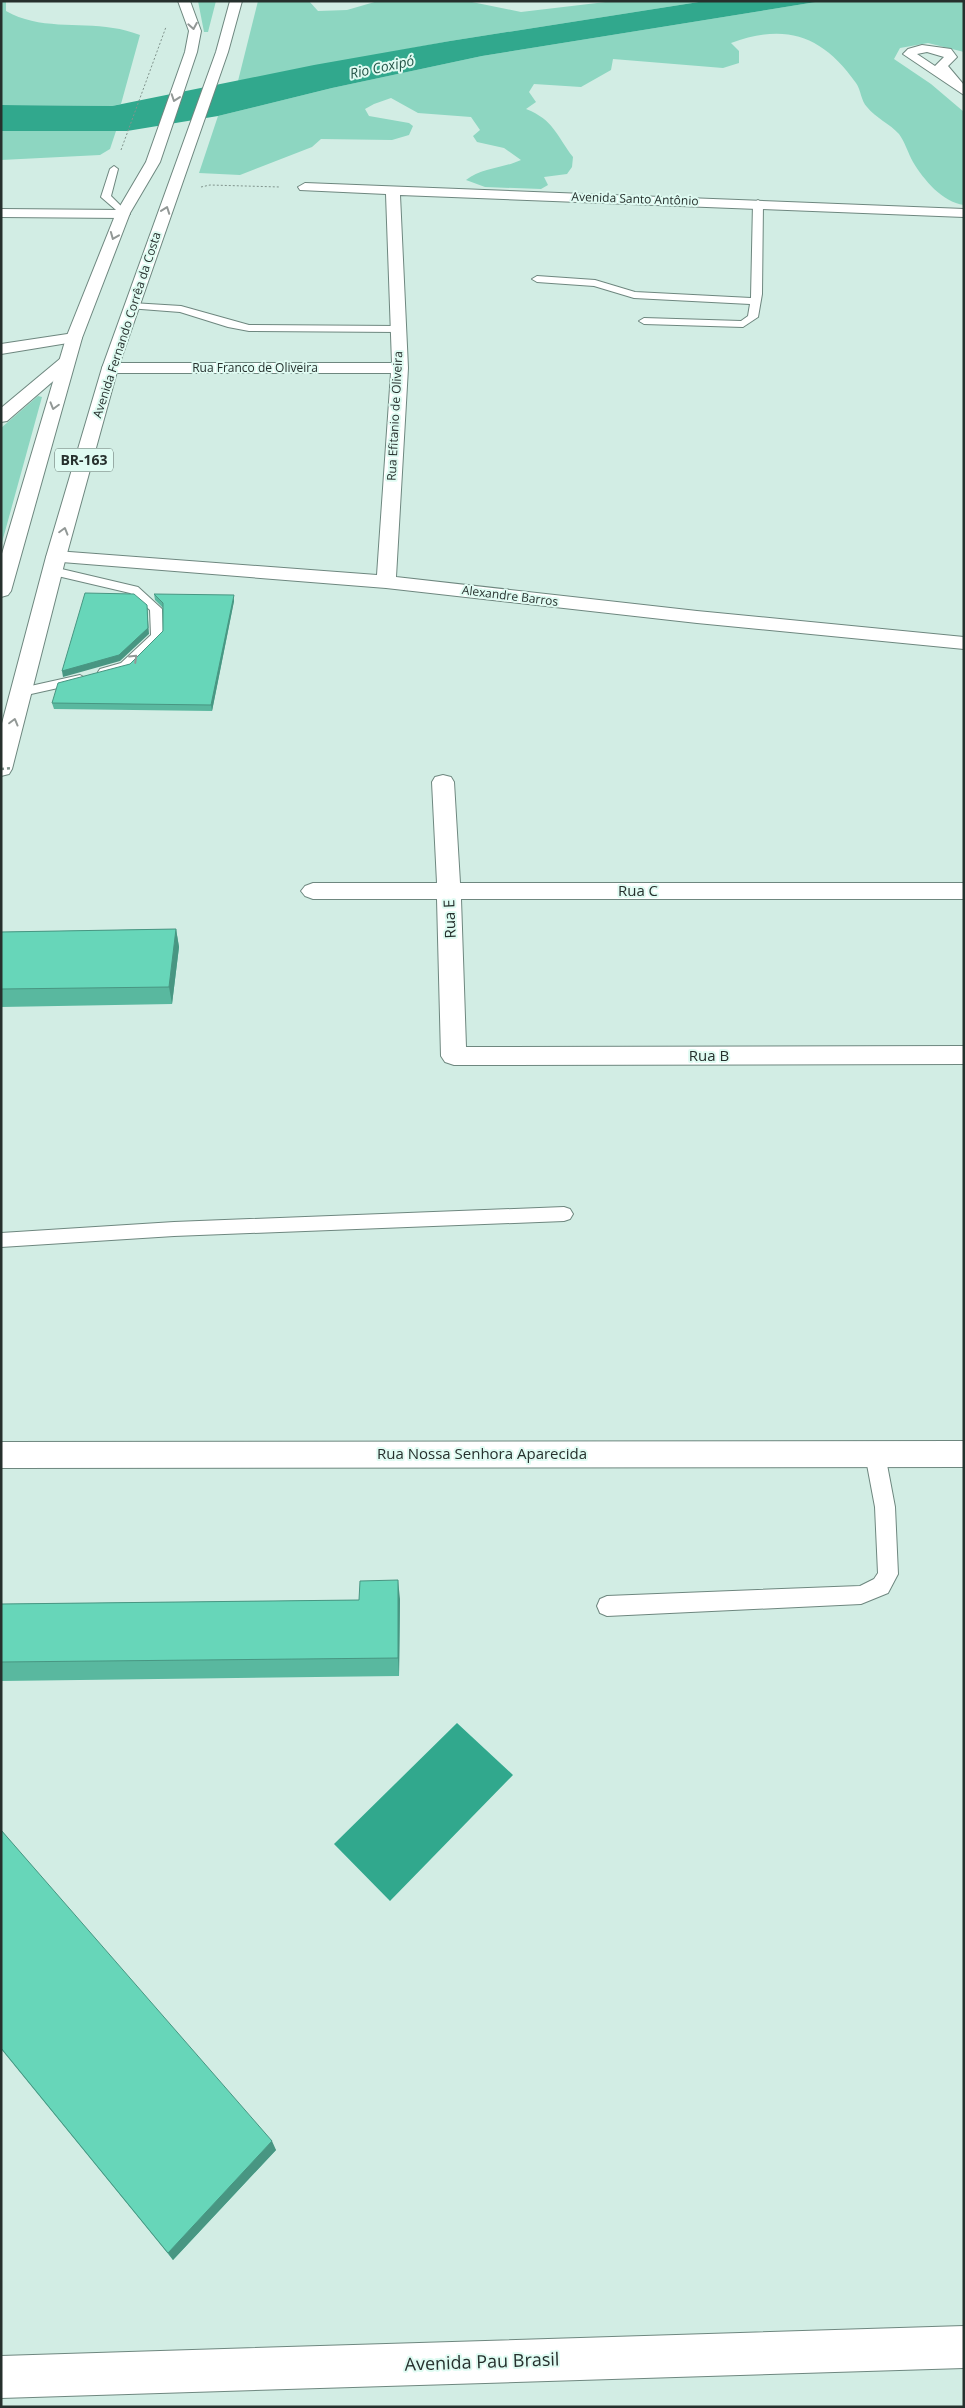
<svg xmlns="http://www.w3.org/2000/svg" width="965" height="2408" font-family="'Open Sans',sans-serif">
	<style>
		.green { fill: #8dd6c1 }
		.water { fill: #31a88d }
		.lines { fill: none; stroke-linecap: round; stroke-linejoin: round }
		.lane-casing { stroke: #6e877f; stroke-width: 2 }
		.street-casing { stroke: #6e877f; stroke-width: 2 }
		.secondary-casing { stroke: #6e877f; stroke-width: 2 }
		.highway-casing { stroke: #6e877f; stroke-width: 2 }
		.path { stroke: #81948d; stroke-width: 1; stroke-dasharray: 2 2; stroke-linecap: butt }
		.lane { fill: #fff; fill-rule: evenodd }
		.street { fill: #fff; fill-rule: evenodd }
		.secondary { fill: #fff; fill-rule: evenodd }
		.highway { fill: #fff; fill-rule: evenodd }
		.path-bridge { stroke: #81948d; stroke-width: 2.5; stroke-dasharray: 3 3; stroke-linecap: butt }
		.wall { fill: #59b89f }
		.shaded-wall { fill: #489682 }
		.building { fill: #67d6b9; stroke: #489682 }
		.oneway { stroke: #929896 }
		.labels { text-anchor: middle; stroke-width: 4; stroke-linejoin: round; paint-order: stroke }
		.far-street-label { font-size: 12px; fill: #26302d; stroke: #dffbf2 }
		.far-water-label { font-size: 14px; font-style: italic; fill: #265649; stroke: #dffbf2 }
		.shield { fill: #dffbf2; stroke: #5e6d68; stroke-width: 1 }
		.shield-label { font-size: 14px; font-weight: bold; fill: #26302d }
		.street-label { font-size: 15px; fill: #26302d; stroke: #dffbf2 }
		.near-street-label { font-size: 18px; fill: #26302d; stroke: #dffbf2 }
	</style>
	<rect width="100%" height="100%" fill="#d2ede4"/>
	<path class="green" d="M1 1 6 2V11C39 30 77 22 113 28 122 29 131 32 140 35L121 104 112 106 1 105Z
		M198 1H216L208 32H204Z
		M258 1H309L318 11 347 10 378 1H467L521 12 614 1H705L450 41 238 81Z
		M822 1H964V52L928 43 900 48 894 59 931 84 964 112V205C942 202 924 180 913 162 908 153 905 142 899 134 890 124 876 118 867 107 861 101 861 90 856 83 822 35 786 23 731 43L739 51V63L723 68 613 59 611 70 581 87 534 84 529 92 536 102 526 109C554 120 556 135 573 157L572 167 567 174 544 177 548 185 541 189 485 187 466 180C481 168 504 168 521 160L504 148 477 142 473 136 480 130 471 117 418 113 391 98 374 104 365 109 369 116 409 123 413 126 409 135 392 140 321 139 312 147 240 175 199 173 218 116 332 88 482 56Z
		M1 131H116L110 149 100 155 1 160Z
		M38 396 42 397 1 546V428Z"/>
	<path class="water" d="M705 1H822L482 56 332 88 218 116 127 131H1V105L112 106 314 65 450 41Z
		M457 1723 513 1775 390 1901 334 1844Z"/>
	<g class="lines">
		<g class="lane-casing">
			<path id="lane" d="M114 166 118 169 111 196 128 213 123 216 101 197 110 169Z
				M758 200 763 203 762 294 758 317 743 327 644 324 639 321 644 318 741 321 748 316 750 304 634 298 594 286 537 282 532 279 537 276 595 280 635 292 751 298 753 203Z
				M132 303 181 306 249 325 398 326 403 329 398 332 249 331 228 327 180 312 128 308 127 306Z
				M53 567 138 587 162 609 163 636C151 652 123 680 100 675L98 672 100 669 121 663 151 635 150 610 130 593 49 574 47 571Z
				M80 675 87 679 85 682 22 696 15 692 17 689Z
				M564 1207 570 1209 573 1214 570 1219 564 1221 174 1236 1 1247V1233L174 1222Z
				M875 1446 882 1448 885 1454 895 1507 898 1574 888 1593 861 1604 607 1616 600 1613 597 1606 600 1599 607 1596 860 1586 874 1579 878 1573 875 1507 865 1454 868 1448Z"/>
		</g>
		<g class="street-casing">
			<path id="street" d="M922 45 951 49 957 57 948 66 964 85V95L903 54 908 49ZM927 52 944 57 935 66 917 54Z
				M305 183 964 209V217L400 195 408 368 396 577 697 611 964 637V649L697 623 386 588 49 561 46 557 49 553 56 551 377 575 391 373H110L104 372 102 368 104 364 110 363H392L386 194 300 190 298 187Z
				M1 209 123 210 130 214 123 218 1 217Z
				M443 775 451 777 454 782 460 883H964V899H461L466 1047 964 1046V1064L454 1065 445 1062 441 1056 437 899H313L305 896 301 891 305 886 313 883H437L432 782 435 777Z
				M964 1441V1467L1 1468V1442Z"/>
		</g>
		<g class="secondary-casing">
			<path id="secondary" d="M74 333 80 335 82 338 80 341 1 354V344Z
				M67 356 73 358 75 361 73 364 7 421 1 422V408L61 358Z
				M964 2326V2368L1 2398V2356Z"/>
		</g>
		<g class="highway-casing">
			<path id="highway" d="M178 1H190L201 31 197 52 160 162 130 213 82 338 11 591 8 595 1 597V557L66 338 116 213 146 162 185 52 189 31Z
				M230 1H242L228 52 118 368 66 557 12 769 9 774 1 776V727L46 557 102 368 216 52Z"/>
		</g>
		<path class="path" d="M121 150 166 27
			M201 187 210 185 280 187"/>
		<use href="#lane" class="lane"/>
		<use href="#street" class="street"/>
		<use href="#secondary" class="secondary"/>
		<use href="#highway" class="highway"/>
		<path class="path-bridge" d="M1 769 12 768"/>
	</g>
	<path class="wall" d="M154 594 234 601 212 711 54 709 52 703 130 664 163 631V608L155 600Z
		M176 929 179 947 172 1004 1 1007V932Z
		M400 1599 399 1676 1 1681V1604L359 1600Z
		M1 1830 276 2150 173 2260 1 2049Z"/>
	<path class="shaded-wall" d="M234 595V601L212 711 211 705Z
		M147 605 149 634 120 661 63 677 62 671Z
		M176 929 179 947 172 1004 169 987Z
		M398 1580 400 1599 399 1676 398 1658Z
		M272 2141 276 2150 173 2260 168 2253Z"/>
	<path class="building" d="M85 593 134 594 147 605 148 628 119 655 62 671Z
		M154 594 234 595 211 705 52 703 58 683 130 664 163 631V603Z
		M176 929 169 987 1 989V932Z
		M398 1580V1658L1 1662V1604L359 1600 360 1581Z
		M1 1830 272 2141 168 2253 1 2048Z"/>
	<defs><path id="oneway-chevron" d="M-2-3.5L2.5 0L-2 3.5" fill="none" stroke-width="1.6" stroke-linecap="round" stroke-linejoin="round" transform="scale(1.25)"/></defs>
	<g class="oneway">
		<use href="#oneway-chevron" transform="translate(193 26) rotate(80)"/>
		<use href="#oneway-chevron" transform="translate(175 98) rotate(109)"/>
		<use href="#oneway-chevron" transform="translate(166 210) rotate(-70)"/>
		<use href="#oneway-chevron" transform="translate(114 236) rotate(112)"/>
		<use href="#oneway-chevron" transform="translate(54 406) rotate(106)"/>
		<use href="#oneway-chevron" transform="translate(64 531) rotate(-74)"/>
		<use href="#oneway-chevron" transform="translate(134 658) rotate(-44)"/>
		<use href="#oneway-chevron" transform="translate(14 722) rotate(-75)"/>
	</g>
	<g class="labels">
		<g class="far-street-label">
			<text transform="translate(635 199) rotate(2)" y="4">Avenida Santo Antônio</text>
			<text transform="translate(127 325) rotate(-72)" y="4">Avenida Fernando Corrêa da Costa</text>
			<text x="255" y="372">Rua Franco de Oliveira</text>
			<text transform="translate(395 416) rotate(-87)" y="4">Rua Efitanio de Oliveira</text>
			<text transform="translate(510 596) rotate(7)" y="4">Alexandre Barros</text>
		</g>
		<g class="far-water-label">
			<text transform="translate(382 67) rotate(-12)" y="5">Rio Coxipó</text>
		</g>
		<rect class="shield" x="55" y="448.5" width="58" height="23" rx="4"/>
		<g class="shield-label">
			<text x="84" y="465">BR-163</text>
		</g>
		<g class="street-label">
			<text x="638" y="896">Rua C</text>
			<text transform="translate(450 919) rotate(-92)" y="5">Rua E</text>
			<text x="709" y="1061">Rua B</text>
			<text x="482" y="1459">Rua Nossa Senhora Aparecida</text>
		</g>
		<g class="near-street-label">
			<text transform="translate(482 2362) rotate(-2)" y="6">Avenida Pau Brasil</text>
		</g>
	</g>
	<rect width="965" height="2408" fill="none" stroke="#26302d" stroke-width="5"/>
</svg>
